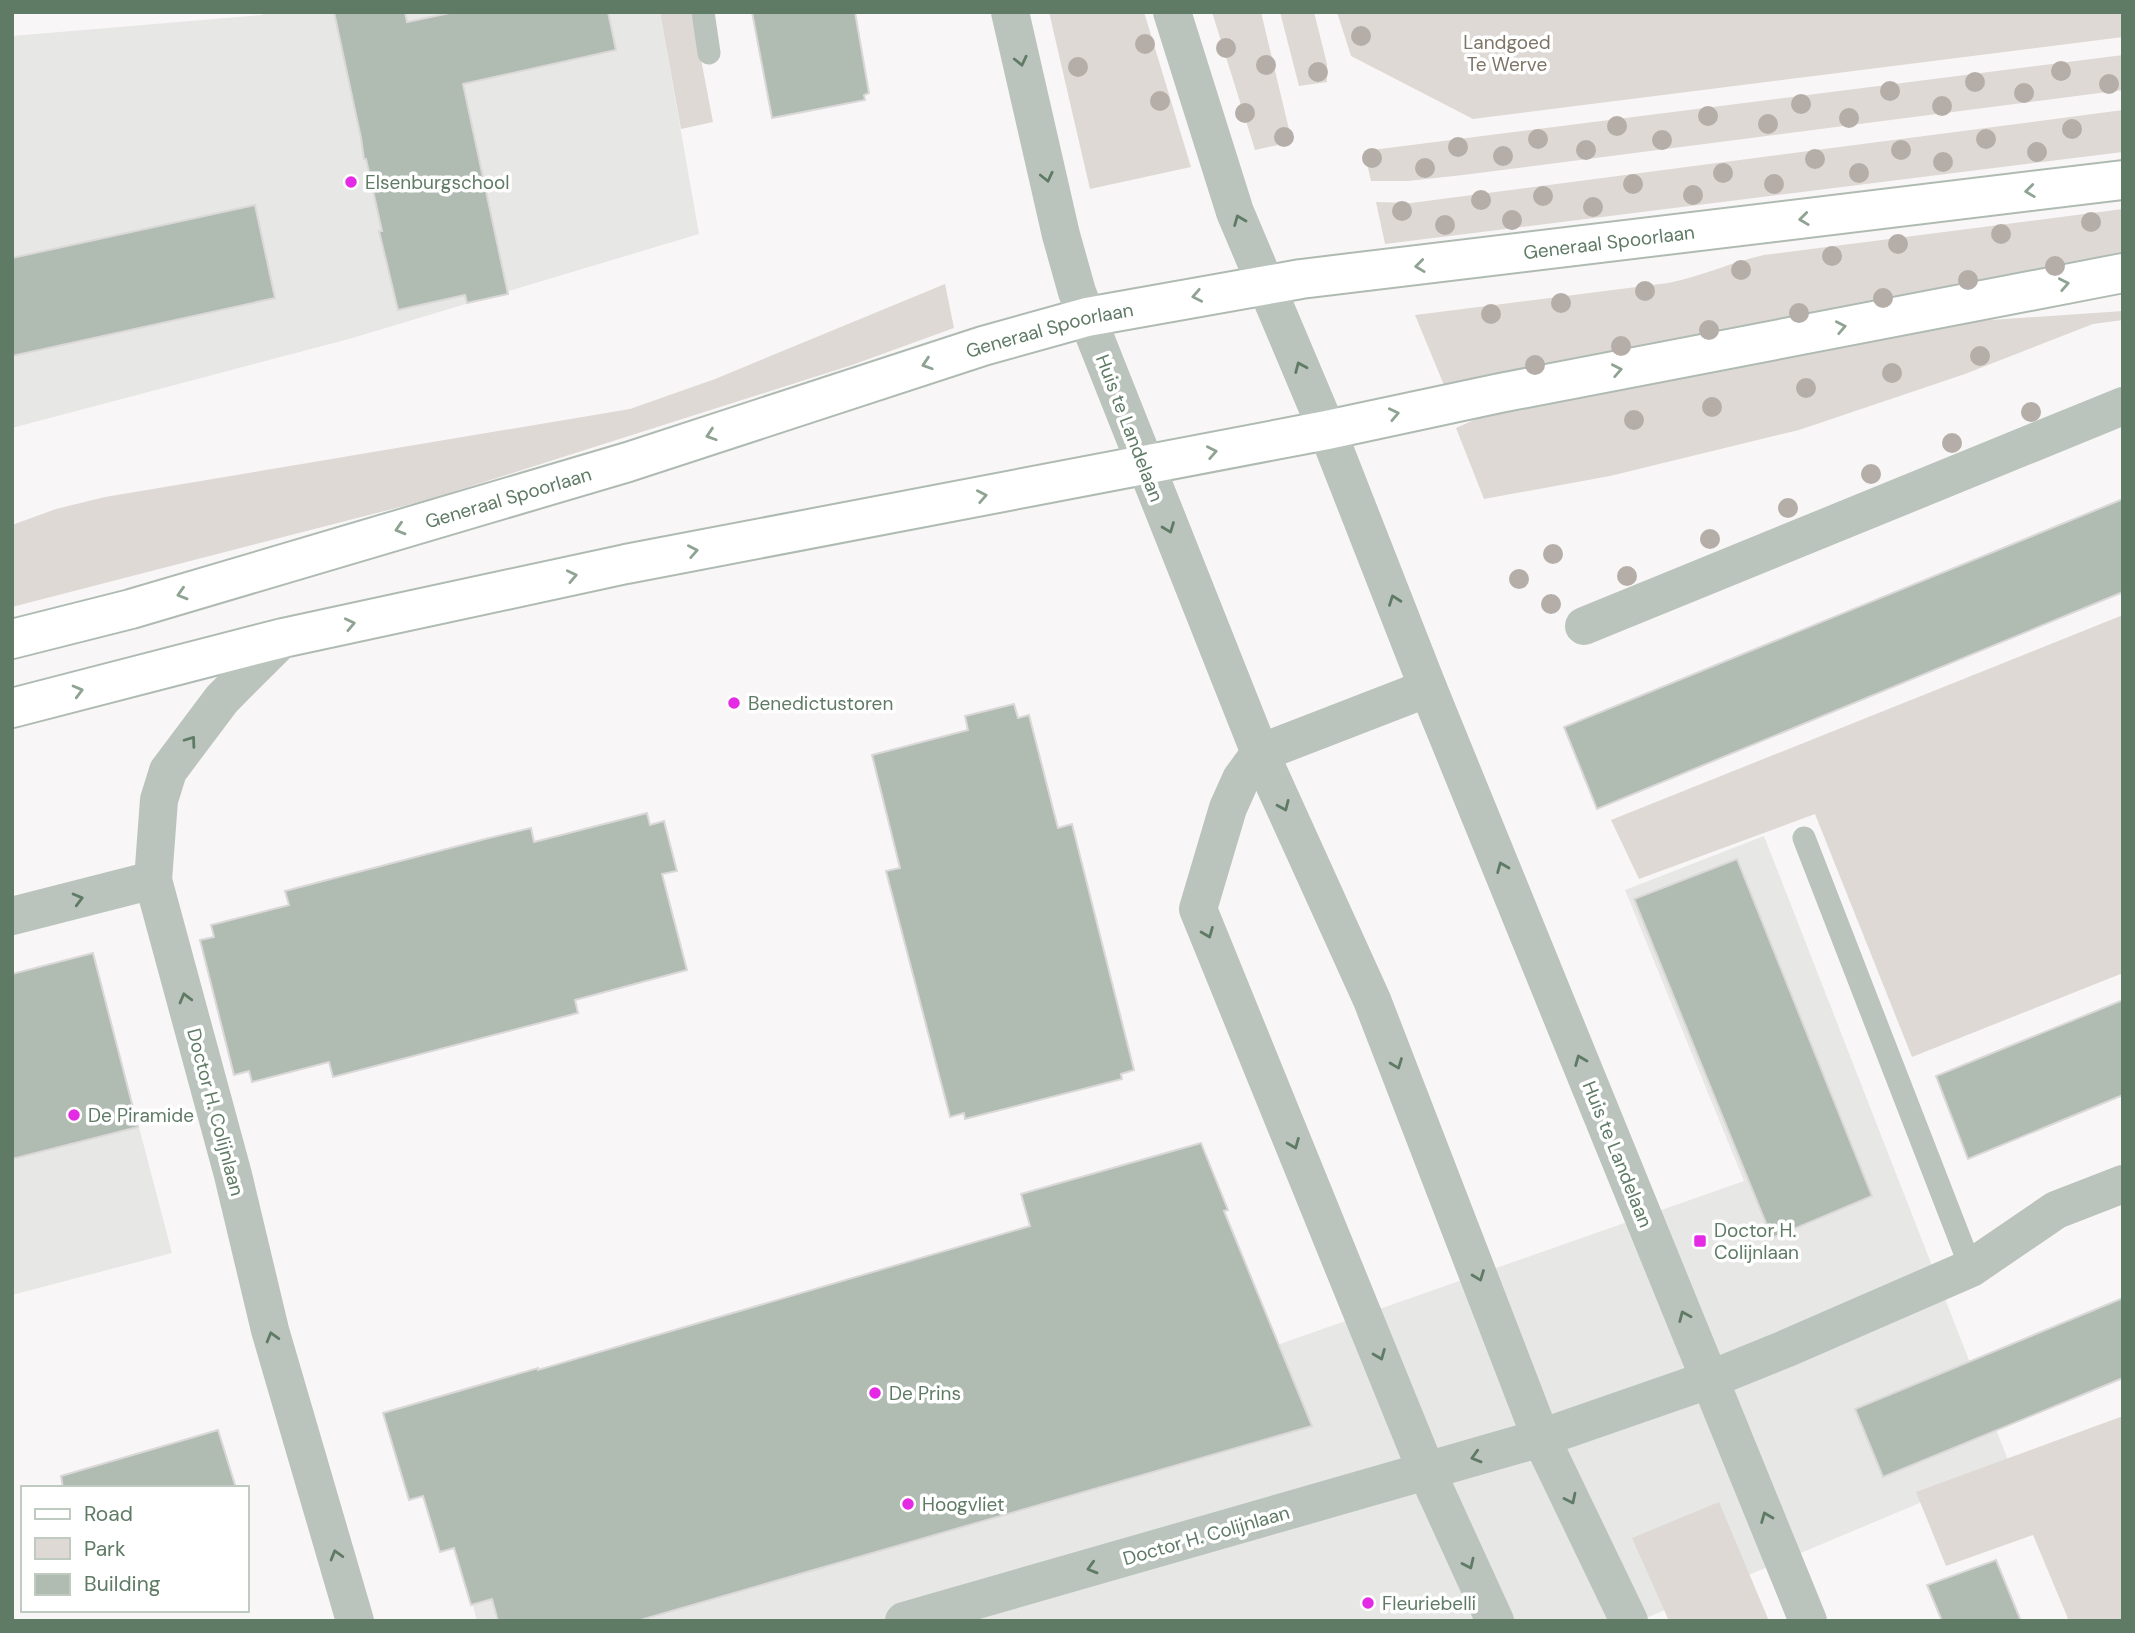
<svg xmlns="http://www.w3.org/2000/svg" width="2135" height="1633" font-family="'DM Sans',sans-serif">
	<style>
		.built { fill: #e7e7e6 }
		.green { fill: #ded9d5 }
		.building { fill: #b0bcb2; stroke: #dbd8d9; stroke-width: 2 }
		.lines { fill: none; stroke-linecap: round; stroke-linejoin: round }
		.secondary-casing { stroke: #afbbb2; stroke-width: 42 }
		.service { stroke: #bac4bc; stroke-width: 23 }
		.minor { stroke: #bac4bc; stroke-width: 38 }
		.tertiary { stroke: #bac4bc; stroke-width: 38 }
		.secondary { stroke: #fff; stroke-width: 38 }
		.tree { fill: #b5aea8 }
		.oneway { stroke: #5f7b65 }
		.oneway2 { stroke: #8fa393 }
		.poi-dot { fill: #e42ae5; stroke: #fff; stroke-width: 2.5 }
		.labels { text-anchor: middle; stroke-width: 7; stroke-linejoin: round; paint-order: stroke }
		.park-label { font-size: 19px; fill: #7e7467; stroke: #fff }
		.poi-label { font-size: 19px; fill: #5f7b65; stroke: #fff; text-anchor: start }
		.street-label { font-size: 19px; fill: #5f7b65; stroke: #fff }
	</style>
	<rect width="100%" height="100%" fill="#f9f6f7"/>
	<path class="built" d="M264 12H660L699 234 349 339 12 428V36L262 15Z
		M1764 836 2010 1465 1639 1621H477L470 1595 1254 1353 1744 1181 1625 890Z
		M94 956 172 1253 12 1295V978Z"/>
	<path class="green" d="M660 12H692L713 122 681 129Z
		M1049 12H1144L1191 167 1090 189Z
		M1212 12H1261L1292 142 1255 150Z
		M1280 12H1314L1327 64V82L1299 86Z
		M1337 12H2123V37L1473 119 1351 56Z
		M2123 55V90L1463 175 1408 181H1371L1364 151Z
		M2123 110V152L1385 244 1376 202 1411 203Z
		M2123 209V259L1446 390 1415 315 1668 283C1701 277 1731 262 1764 255Z
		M945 284 954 328 852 365 431 499 12 607V525L56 509 105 497 630 409 715 379Z
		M2123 311V320L2093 324 1965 374 1799 430 1610 476 1484 499 1456 428 1494 411 1961 322Z
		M2123 615V973L1912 1057 1815 814 1639 879 1611 820Z
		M2123 1416V1621H2069L2033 1535 1946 1566 1916 1492Z
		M1719 1502 1769 1621H1669L1632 1538Z"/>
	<path class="building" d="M334 12H405L407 22 454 12H608L616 50 463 84 508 294 467 303 465 295 398 310 379 231H382L366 159H364L361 138Z
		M752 12H855L869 93 864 95 865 100 772 118Z
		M255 205 275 298 12 356V258Z
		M2123 499V592L1597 809 1564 727Z
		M1014 704 1018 718 1029 715 1058 828 1072 824 1134 1070 1121 1074 1122 1079 965 1119 964 1113 950 1117 886 871 900 868 872 755 968 730 965 716Z
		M647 813 650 825 664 821 677 871 662 874 687 970 575 1000 578 1013 333 1077 329 1062 252 1082 249 1071 234 1075 200 940 214 937 211 925 289 905 285 891 485 839 531 828 534 842Z
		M1737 859 1872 1196 1772 1238 1634 899Z
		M93 953 138 1127 12 1159V974Z
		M2123 1000V1095L1968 1159 1936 1076Z
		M1201 1143 1228 1210 1224 1211 1312 1426 637 1621H498L492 1599 471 1605 454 1548 440 1552 423 1496 409 1500 383 1413 538 1368V1370L1030 1226 1021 1194Z
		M2123 1298V1378L1883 1477 1855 1409Z
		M218 1430 236 1488H63L61 1476Z
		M1996 1560 2021 1621H1942L1927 1585Z"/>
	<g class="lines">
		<g class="secondary-casing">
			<g id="secondary">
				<path id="s1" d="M12 639 131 609 628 462 983 346 1087 317 1301 279 2123 180"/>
				<path d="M12 708 283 638 626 564 1327 430 1500 393 2123 273"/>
			</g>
		</g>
		<path class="service" d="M703 12 709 53
			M1804 838 1971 1268"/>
		<path class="minor" d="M1584 626 2123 406
			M283 638 222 699 168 771 159 800 153 880 233 1175 270 1330 355 1621
			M1428 688 1260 753 1241 779 1228 808 1198 909 1426 1470 1495 1621
			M12 916 153 880
			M904 1621 1541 1438 1711 1379 1785 1349 1971 1268 2056 1210 2123 1184"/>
		<path class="tertiary" d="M1010 12 1061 235 1077 292 1260 753 1372 1000 1541 1438 1629 1621
			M1172 12 1235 212 1327 430 1428 688 1808 1621"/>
		<use href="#secondary" class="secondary"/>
	</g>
	<g class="tree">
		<circle cx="1361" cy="36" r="10"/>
		<circle cx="1145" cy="44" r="10"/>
		<circle cx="1226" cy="48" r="10"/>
		<circle cx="1266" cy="65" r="10"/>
		<circle cx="1078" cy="67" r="10"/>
		<circle cx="2061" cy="71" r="10"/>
		<circle cx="1318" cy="72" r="10"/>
		<circle cx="1975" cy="82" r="10"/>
		<circle cx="2109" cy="84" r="10"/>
		<circle cx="1890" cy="91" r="10"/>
		<circle cx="2024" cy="93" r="10"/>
		<circle cx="1160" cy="101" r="10"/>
		<circle cx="1801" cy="104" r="10"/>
		<circle cx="1942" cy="106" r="10"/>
		<circle cx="1245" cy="113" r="10"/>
		<circle cx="1708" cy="116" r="10"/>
		<circle cx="1849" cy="118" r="10"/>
		<circle cx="1768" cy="124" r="10"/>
		<circle cx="1617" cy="126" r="10"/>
		<circle cx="2072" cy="129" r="10"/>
		<circle cx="1284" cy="137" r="10"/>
		<circle cx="1538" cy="139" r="10"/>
		<circle cx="1986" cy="139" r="10"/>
		<circle cx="1662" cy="140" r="10"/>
		<circle cx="1458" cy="147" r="10"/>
		<circle cx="1586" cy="150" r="10"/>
		<circle cx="1901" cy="150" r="10"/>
		<circle cx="2037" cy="152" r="10"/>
		<circle cx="1503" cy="156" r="10"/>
		<circle cx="1372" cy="158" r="10"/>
		<circle cx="1815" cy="159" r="10"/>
		<circle cx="1943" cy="162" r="10"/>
		<circle cx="1425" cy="168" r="10"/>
		<circle cx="1723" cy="173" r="10"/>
		<circle cx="1859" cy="173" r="10"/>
		<circle cx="1633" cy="184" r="10"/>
		<circle cx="1774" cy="184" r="10"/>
		<circle cx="1693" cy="195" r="10"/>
		<circle cx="1543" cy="196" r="10"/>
		<circle cx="1481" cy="200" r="10"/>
		<circle cx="1593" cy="207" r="10"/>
		<circle cx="1402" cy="211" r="10"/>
		<circle cx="1512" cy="220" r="10"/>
		<circle cx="2091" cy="222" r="10"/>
		<circle cx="1445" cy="225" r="10"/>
		<circle cx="2001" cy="234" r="10"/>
		<circle cx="1898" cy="244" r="10"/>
		<circle cx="1832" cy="256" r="10"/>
		<circle cx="2055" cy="266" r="10"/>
		<circle cx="1741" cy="270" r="10"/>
		<circle cx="1968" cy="280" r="10"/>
		<circle cx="1645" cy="291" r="10"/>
		<circle cx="1883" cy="298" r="10"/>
		<circle cx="1561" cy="303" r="10"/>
		<circle cx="1799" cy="313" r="10"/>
		<circle cx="1491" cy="314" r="10"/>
		<circle cx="1709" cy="330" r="10"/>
		<circle cx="1621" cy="346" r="10"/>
		<circle cx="1980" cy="356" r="10"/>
		<circle cx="1535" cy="365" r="10"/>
		<circle cx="1892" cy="373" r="10"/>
		<circle cx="1806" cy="388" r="10"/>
		<circle cx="1712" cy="407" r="10"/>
		<circle cx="2031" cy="412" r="10"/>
		<circle cx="1634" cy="420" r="10"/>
		<circle cx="1952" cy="443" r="10"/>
		<circle cx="1871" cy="474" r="10"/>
		<circle cx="1788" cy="508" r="10"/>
		<circle cx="1710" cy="539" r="10"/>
		<circle cx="1553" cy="554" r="10"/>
		<circle cx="1627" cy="576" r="10"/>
		<circle cx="1519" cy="579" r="10"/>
		<circle cx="1551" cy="604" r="10"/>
	</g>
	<defs><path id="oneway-chevron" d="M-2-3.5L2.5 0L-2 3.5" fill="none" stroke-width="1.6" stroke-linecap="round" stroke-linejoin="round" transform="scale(1.75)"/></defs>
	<g class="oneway">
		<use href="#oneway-chevron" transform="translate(1021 61) rotate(77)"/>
		<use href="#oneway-chevron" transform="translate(1047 177) rotate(77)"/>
		<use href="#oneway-chevron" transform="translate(1239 220) rotate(-112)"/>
		<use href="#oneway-chevron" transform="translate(1300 367) rotate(-113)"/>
		<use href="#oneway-chevron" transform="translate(1169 528) rotate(69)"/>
		<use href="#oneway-chevron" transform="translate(1394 600) rotate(-110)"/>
		<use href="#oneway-chevron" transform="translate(191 741) rotate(-54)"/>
		<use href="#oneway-chevron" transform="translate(1284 806) rotate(66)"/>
		<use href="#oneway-chevron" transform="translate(1502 867) rotate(-112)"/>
		<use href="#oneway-chevron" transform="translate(78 899) rotate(-15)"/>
		<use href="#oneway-chevron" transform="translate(1208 933) rotate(68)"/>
		<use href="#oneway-chevron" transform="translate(185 998) rotate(-105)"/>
		<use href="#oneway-chevron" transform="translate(1580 1060) rotate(-112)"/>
		<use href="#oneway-chevron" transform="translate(1397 1064) rotate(69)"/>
		<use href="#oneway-chevron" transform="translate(1294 1144) rotate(68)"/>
		<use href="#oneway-chevron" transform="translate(1479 1276) rotate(69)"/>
		<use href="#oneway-chevron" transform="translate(1684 1316) rotate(-113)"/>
		<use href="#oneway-chevron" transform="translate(272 1337) rotate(-106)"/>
		<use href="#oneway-chevron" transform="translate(1380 1355) rotate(68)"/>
		<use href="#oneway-chevron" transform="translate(1476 1457) rotate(164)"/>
		<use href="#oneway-chevron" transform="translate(1571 1499) rotate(64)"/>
		<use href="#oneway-chevron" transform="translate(1766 1517) rotate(-112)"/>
		<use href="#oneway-chevron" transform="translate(336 1555) rotate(-106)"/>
		<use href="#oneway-chevron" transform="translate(1469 1564) rotate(65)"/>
		<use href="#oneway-chevron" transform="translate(1092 1568) rotate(164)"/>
	</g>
	<g class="oneway2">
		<use href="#oneway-chevron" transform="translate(2030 191) rotate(173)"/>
		<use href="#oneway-chevron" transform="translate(1804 219) rotate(173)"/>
		<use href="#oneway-chevron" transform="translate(1420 266) rotate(173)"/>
		<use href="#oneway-chevron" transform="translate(2064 284) rotate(-11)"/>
		<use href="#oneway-chevron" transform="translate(1197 296) rotate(169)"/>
		<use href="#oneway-chevron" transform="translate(1841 327) rotate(-11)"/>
		<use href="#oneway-chevron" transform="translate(927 364) rotate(162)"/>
		<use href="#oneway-chevron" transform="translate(1617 370) rotate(-11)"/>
		<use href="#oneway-chevron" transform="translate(1394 414) rotate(-12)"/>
		<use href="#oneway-chevron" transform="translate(711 435) rotate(162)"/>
		<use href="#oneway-chevron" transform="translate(1212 452) rotate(-11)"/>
		<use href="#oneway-chevron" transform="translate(982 496) rotate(-11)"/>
		<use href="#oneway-chevron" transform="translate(400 529) rotate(163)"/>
		<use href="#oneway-chevron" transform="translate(693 551) rotate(-11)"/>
		<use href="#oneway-chevron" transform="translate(572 576) rotate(-12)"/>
		<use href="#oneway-chevron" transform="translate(182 594) rotate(163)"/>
		<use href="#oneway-chevron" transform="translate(350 624) rotate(-12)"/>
		<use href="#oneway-chevron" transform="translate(78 691) rotate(-15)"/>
	</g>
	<g class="poi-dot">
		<circle cx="351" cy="182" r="7"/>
		<circle cx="734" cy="703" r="7"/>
		<circle cx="74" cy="1115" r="7"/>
		<rect x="1693" y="1234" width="14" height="14" rx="3.5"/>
		<circle cx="875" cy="1393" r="7"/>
		<circle cx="908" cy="1504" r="7"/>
		<circle cx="1368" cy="1603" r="7"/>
	</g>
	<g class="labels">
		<g class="park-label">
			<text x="1507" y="49">Landgoed<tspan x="1507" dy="22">Te Werve</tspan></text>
		</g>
		<g class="poi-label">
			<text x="365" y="189">Elsenburgschool</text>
			<text x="748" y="710">Benedictustoren</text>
			<text x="88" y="1122">De Piramide</text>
			<text x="1714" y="1237">Doctor H.<tspan x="1714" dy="22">Colijnlaan</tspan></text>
			<text x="889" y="1400">De Prins</text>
			<text x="922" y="1511">Hoogvliet</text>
			<text x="1382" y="1610">Fleuriebelli</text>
		</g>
		<g class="street-label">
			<text dy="7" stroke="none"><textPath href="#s1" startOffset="1650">Generaal Spoorlaan</textPath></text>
			<text dy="7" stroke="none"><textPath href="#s1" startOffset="1083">Generaal Spoorlaan</textPath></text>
			<text transform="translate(1130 428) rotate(69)" y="7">Huis te Landelaan</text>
			<text dy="7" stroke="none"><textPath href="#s1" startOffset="516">Generaal Spoorlaan</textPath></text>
			<text transform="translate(216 1112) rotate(75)" y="7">Doctor H. Colijnlaan</text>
			<text transform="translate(1618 1154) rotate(68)" y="7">Huis te Landelaan</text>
			<text transform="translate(1206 1535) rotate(-16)" y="7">Doctor H. Colijnlaan</text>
		</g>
	</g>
	<rect width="2135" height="1633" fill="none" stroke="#5f7b65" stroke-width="28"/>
	<rect x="21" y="1486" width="228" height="126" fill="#ffffff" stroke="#bfcac1" stroke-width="2"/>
	<rect x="35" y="1509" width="35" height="10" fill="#ffffff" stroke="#bfcac1" stroke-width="2"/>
	<text x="84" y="1521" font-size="21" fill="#5f7b65">Road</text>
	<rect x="35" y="1538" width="35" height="21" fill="#ded9d5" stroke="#bfcac1" stroke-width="2"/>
	<text x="84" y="1556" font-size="21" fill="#5f7b65">Park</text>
	<rect x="35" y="1574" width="35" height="21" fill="#b0bcb2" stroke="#bfcac1" stroke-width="2"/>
	<text x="84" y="1591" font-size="21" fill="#5f7b65">Building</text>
</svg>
